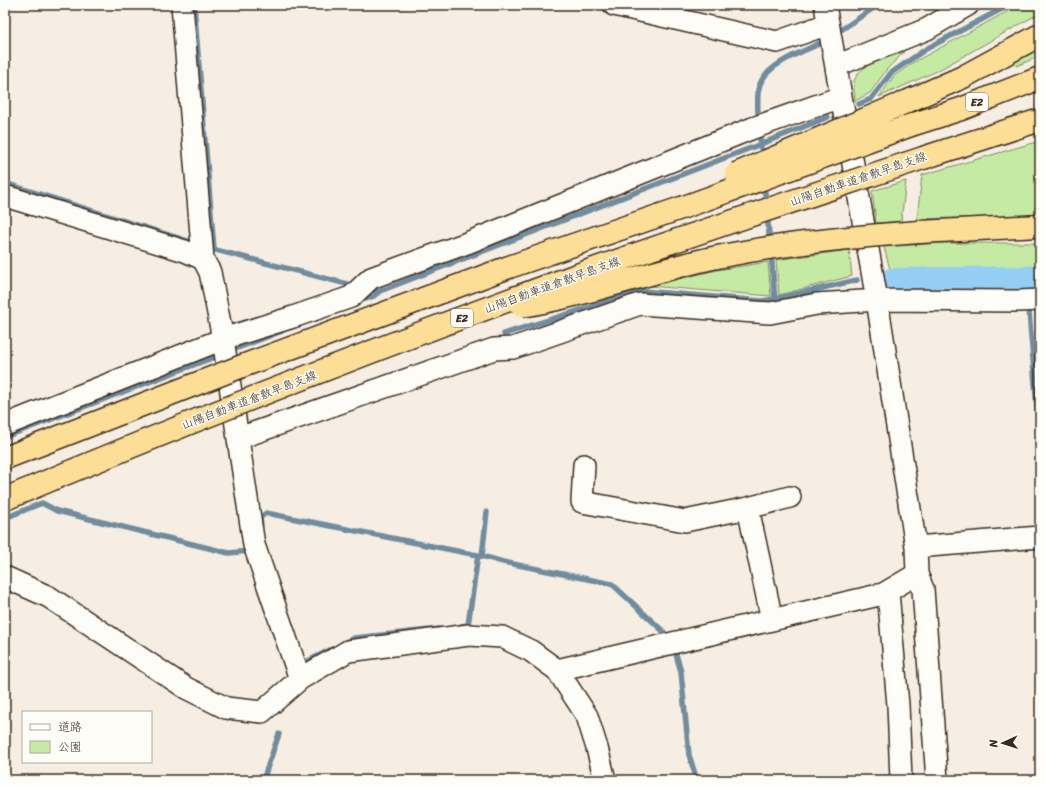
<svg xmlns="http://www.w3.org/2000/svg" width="1045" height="785" font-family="Sriracha,'Klee One',sans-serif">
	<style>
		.green { fill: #c4eaa4; stroke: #808a61 }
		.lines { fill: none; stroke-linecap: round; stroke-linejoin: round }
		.stream { stroke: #708c9e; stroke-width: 5.5 }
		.river { stroke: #94cef4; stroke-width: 34 }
		.minor-casing { stroke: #3b2a1e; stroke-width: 24 }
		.highway-casing { stroke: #3b2a1e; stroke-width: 25 }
		.minor { stroke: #fdfcf7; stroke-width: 21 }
		.highway { stroke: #fcde96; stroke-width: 22 }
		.highway-bridge-casing { stroke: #3b2a1e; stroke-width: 25; stroke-linecap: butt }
		.highway-bridge { stroke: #fcde96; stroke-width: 22 }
		.labels { text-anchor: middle; stroke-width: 3; stroke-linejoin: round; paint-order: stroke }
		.shield { fill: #fdfcf7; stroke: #75695f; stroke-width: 1 }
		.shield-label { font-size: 11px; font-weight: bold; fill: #3b2a1e }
		.street-label { font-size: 12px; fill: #3b2a1e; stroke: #fdfcf7 }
	</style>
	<rect width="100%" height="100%" fill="#f6eee2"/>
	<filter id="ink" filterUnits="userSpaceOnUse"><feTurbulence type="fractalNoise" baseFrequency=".025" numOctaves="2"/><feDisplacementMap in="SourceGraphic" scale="8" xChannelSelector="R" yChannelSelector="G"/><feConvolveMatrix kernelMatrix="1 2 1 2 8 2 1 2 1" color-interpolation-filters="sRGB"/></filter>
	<g filter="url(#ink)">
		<path class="green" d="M1019 5H1040V13L937 71 879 97 894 76 914 62Z
			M1040 44V56L1016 66 1013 58Z
			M904 52 887 69 870 93 855 101C855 95 853 87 854 82 858 63 888 58 904 52Z
			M1040 141V216L917 219 922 175Z
			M906 181 901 221 876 223 872 191Z
			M942 243H1040V271L1014 274H943L892 277 884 247Z
			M849 250 852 276 779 295 776 260Z
			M768 262 771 296 649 286 717 270Z"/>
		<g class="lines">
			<path class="stream" d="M194 5 214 249
				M835 34 878 5
				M859 104 871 99 891 73 926 49 1009 5
				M758 117C758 105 756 90 762 80 774 60 807 51 826 40
				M760 139 762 157
				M764 182 766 205
				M5 183 188 241
				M767 214 770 243
				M212 249 347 284
				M771 252 775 299
				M1027 283V290
				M375 291H380L761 144 828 117
				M357 302 374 296 380 291
				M1029 312 1040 442
				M504 334 642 291 762 301 775 299 857 280
				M230 351 282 331
				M5 437 217 356
				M5 518 42 503 57 511 229 553 249 551
				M261 525 260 518 266 513 482 556 487 512
				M482 556 503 562 612 584 664 632
				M461 626 468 625 478 555
				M343 643 354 638 439 629
				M676 654 681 672 689 755 697 780
				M304 663 332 649
				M263 780 279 734"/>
			<path class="river" d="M892 285 1027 283 1040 282"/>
			<g class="minor-casing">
				<path id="minor" d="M182 5 203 259 210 272 223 339 254 545 300 679
					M614 5 777 42 828 24
					M825 5 877 300 916 547 917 574 923 589 937 780
					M836 66 927 29 968 5
					M5 196 185 251 203 259
					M5 425 223 339 293 317 351 297 371 278 467 243 753 128 841 97
					M239 438 494 349 513 348 640 304 770 313 817 304 877 300 1019 301 1040 300
					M584 465 582 502 685 521 748 508
					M916 547 1040 537
					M5 577 49 597 186 688 226 708 262 712 300 679 348 651 469 635 502 637 531 651 557 670 587 716 597 748 605 780
					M888 592 898 705 901 780
					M772 620 748 508 790 497
					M557 670 883 594 917 574"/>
			</g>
			<g class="highway-casing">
				<path id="highway" d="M906 102 963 77 1040 35
					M914 124 961 109 1040 78
					M926 157 1040 120
					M919 232 1040 226"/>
			</g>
			<use href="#minor" class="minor"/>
			<use href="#highway" class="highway"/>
			<g class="highway-bridge-casing">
				<path id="highway-bridge" d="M736 174 906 102
					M522 306C585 296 645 273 708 259 777 244 848 237 919 232
					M5 458 245 365 509 267 687 206 914 124
					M5 499C190 421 377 348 566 279 685 236 806 197 926 157"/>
			</g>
			<use href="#highway-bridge" class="highway-bridge"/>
		</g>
	</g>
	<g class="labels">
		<g class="shield">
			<rect x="966" y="93" width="22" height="18" rx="3"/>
			<rect x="451" y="309" width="22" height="18" rx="3"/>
		</g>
		<g class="shield-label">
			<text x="977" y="106">E2</text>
			<text x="462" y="322">E2</text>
		</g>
		<g class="street-label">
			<text transform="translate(858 179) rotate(-19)" y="4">山陽自動車道倉敷早島支線</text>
			<text transform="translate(552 285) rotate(-20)" y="4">山陽自動車道倉敷早島支線</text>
			<text transform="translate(249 400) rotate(-21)" y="4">山陽自動車道倉敷早島支線</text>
		</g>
	</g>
	<rect width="1045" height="785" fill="none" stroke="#fdfcf7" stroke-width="20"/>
	<rect x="10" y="10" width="1025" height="765" fill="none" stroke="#3b2a1e" stroke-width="1.5" filter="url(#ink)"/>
	<rect x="22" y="711" width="130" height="52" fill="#fdfcf7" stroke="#afa8a0"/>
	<rect x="30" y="724" width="20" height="6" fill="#fdfcf7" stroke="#afa8a0"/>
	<text x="58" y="731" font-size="12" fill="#3b2a1e">道路</text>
	<rect x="30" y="741" width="20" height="12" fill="#c4eaa4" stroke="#afa8a0"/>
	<text x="58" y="751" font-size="12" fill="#3b2a1e">公園</text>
	<g transform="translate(1003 743) rotate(267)" stroke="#fdfcf7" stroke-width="3" paint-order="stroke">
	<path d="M0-3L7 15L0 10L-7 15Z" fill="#3b2a1e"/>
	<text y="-6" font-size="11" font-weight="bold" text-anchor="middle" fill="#3b2a1e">N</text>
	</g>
</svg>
